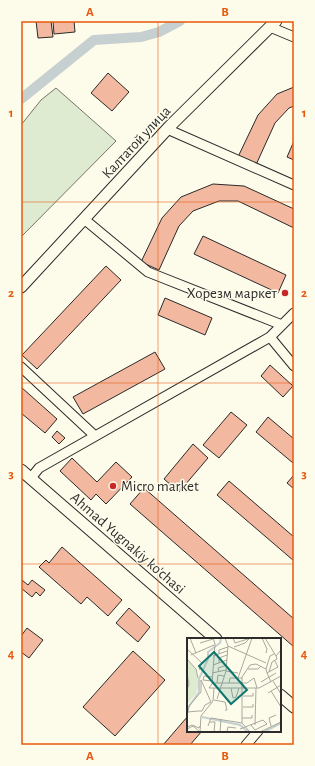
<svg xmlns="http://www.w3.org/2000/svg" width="315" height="766" font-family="'Alegreya Sans',sans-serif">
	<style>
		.green { fill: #deebd1; stroke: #74746e }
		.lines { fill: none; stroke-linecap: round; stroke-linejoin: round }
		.canal { stroke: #c7d0d0; stroke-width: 10 }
		.building { fill: #f2b8a0; stroke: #2b2b2b }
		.minor-casing { stroke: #2b2b2b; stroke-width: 11 }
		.tertiary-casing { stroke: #2b2b2b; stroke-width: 13 }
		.minor { stroke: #fdfbea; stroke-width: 9 }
		.tertiary { stroke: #fdfbea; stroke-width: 11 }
		.grid { fill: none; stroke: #e8590c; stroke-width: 1; stroke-opacity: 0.55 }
		.poi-dot { fill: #c62828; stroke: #fdfbea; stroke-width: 1.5 }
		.labels { text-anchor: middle; stroke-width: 3; stroke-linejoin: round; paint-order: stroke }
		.street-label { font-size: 15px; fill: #2b2b2b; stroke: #fdfbea }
		.poi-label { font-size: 15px; fill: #2b2b2b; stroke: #fdfbea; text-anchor: end }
		.inset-river { fill: none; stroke: #c7d0d0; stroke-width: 2 }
		.inset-road { fill: none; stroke: #a9a89e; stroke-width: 1 }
		.view { fill: #0f766e; fill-opacity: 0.15; stroke: #0f766e; stroke-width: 2 }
		.inset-edge { fill: none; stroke: #2b2b2b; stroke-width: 2 }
		.neatline { fill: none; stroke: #e8590c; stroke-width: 1.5 }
		.grid-label { font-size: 13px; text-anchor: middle; font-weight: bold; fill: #e8590c }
	</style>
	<rect width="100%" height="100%" fill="#fdfbea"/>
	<path class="green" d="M56 88 116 141 21 237V125L41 100Z"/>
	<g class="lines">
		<path class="canal" d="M21 99 94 40 141 37 159 32 180 21"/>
	</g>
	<path class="building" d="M36 21H51L53 37 38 38Z
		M53 21H74L75 32 54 34Z
		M108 73 129 92 112 111 91 93Z
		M294 87V106L289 108 275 123 255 167 237 159 258 115 277 94Z
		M294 141V160L287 157Z
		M213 184 244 186 294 209V228L238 201H219L193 211 179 226 159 270 141 262 162 218 181 197Z
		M203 236 286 275 278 293 194 254Z
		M106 266 121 280 37 369 22 355Z
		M165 298 212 318 205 335 158 315Z
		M155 352 165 369 83 414 73 397Z
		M270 365 293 386 283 397 261 376Z
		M21 387 57 419 45 433 21 413Z
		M231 412 247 425 219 458 203 445Z
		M268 417 294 439V461L293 463 256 432Z
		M57 431 65 438 59 444 52 437Z
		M193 444 208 458 179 492 164 479Z
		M72 458 97 482 116 462 132 477 106 504 96 494 91 500 60 471Z
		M294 475V489L287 483Z
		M229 481 294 537V561L217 495Z
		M144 488 294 619V647L130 504Z
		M62 547 122 600 108 616 87 597 81 604 39 567 46 560 49 563Z
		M22 580 28 585 32 580 45 590 40 596 36 592 32 597 21 588Z
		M129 608 150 627 138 642 116 623Z
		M27 628 43 640 29 658 21 652V636Z
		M133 651 165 680 115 736 83 707Z
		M188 716V731H202L190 745H163Z"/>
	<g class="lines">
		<g class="minor-casing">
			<path id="minor" d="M270 27 294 37
				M167 129 294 185
				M84 219 148 272 282 325
				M270 337 294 366
				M21 367 95 436
				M31 478 39 468 270 337 294 313
				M246 745 258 731"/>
		</g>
		<g class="tertiary-casing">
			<path id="tertiary" d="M21 287 170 126 276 21
				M21 470 216 639
				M280 695 294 707"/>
		</g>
		<use href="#minor" class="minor"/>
		<use href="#tertiary" class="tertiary"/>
	</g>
	<path class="grid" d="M158 21V745M21 202H294M21 383H294M21 564H294"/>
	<g class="poi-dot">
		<circle cx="285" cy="293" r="4"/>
		<circle cx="113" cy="486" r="4"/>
	</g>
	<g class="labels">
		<g class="street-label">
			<text transform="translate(136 142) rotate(-47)" y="5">Калтатой улица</text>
			<text transform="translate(128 543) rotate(41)" y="5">Ahmad Yugnakiy ko'chasi</text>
		</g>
		<g class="poi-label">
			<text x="277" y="298">Хорезм маркет</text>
			<text x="121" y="491" text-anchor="start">Micro market</text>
		</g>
	</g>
	<g transform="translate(187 638)">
		<rect width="94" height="94" fill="#fdfbea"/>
		<path d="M0 21 9 31 12 47 9 56 0 66Z" fill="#deebd1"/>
		<path class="inset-river" d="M0 71 12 54V41L21 21V14L33 5 34 0M15 79 53 87 61 94M77 94 94 85"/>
		<path class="inset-road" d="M3 0 9 15M46 0 48 5 64 0M75 0 80 11 79 15M78 0 89 18M13 5 26 1M41 8 79 25M47 9 58 5 62 1M0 11 15 25 12 28 13 32M32 16V12L41 9M4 17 27 7M26 18 40 13M0 21 9 31 11 40M32 25V20L40 17M26 27 40 22M61 31H71L74 28M79 31 83 18 87 16M39 33 51 35M32 34 31 30 40 27M82 34 85 24 90 21 89 18 94 12M25 35 39 32M0 36 2 46 0 52M51 40 65 0M25 43 16 42 17 38 25 39M86 43 94 56M74 44 89 35M84 44 80 35 91 29 88 23M25 45H60L67 40 70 50M30 45 31 37 37 38M42 45 43 40H55M25 46 22 50H72L94 38M25 46 28 6 26 0M44 50 46 60 49 59 52 50M84 53 94 69M81 55 94 47M56 58H66V55M30 61 39 33 41 8 38 0M27 62 38 64 40 72H38M56 69H66V66M0 74H1L11 73H15L18 67 24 64 14 42V54L2 68 1 74 0 76M55 80H65V77M23 84H28L27 94M55 85V39L63 27 69 26 79 31 80 35M55 85 63 94M68 87 69 50M21 88 24 80 55 85M84 88 82 80 89 77M0 89 5 87 12 90 13 88M0 91 6 88 13 94M53 91 76 82 80 86 68 92 64 87M13 94 14 78 26 63 27 50M33 94 34 81M40 94 41 89 49 90M73 94 94 84"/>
		<path class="view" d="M27 14 60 52 44 66 12 28Z"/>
		<rect width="94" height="94" class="inset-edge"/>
	</g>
	<rect width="315" height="766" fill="none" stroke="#fdfbea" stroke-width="44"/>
	<rect x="22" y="22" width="271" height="722" class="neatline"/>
	<g class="grid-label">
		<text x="90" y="16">A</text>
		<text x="225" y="16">B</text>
		<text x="11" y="117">1</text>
		<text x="304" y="117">1</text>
		<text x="11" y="297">2</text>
		<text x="304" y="297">2</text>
		<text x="11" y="478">3</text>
		<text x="304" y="478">3</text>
		<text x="11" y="658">4</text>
		<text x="304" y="658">4</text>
		<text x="90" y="760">A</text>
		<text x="225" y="760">B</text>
	</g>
</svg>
